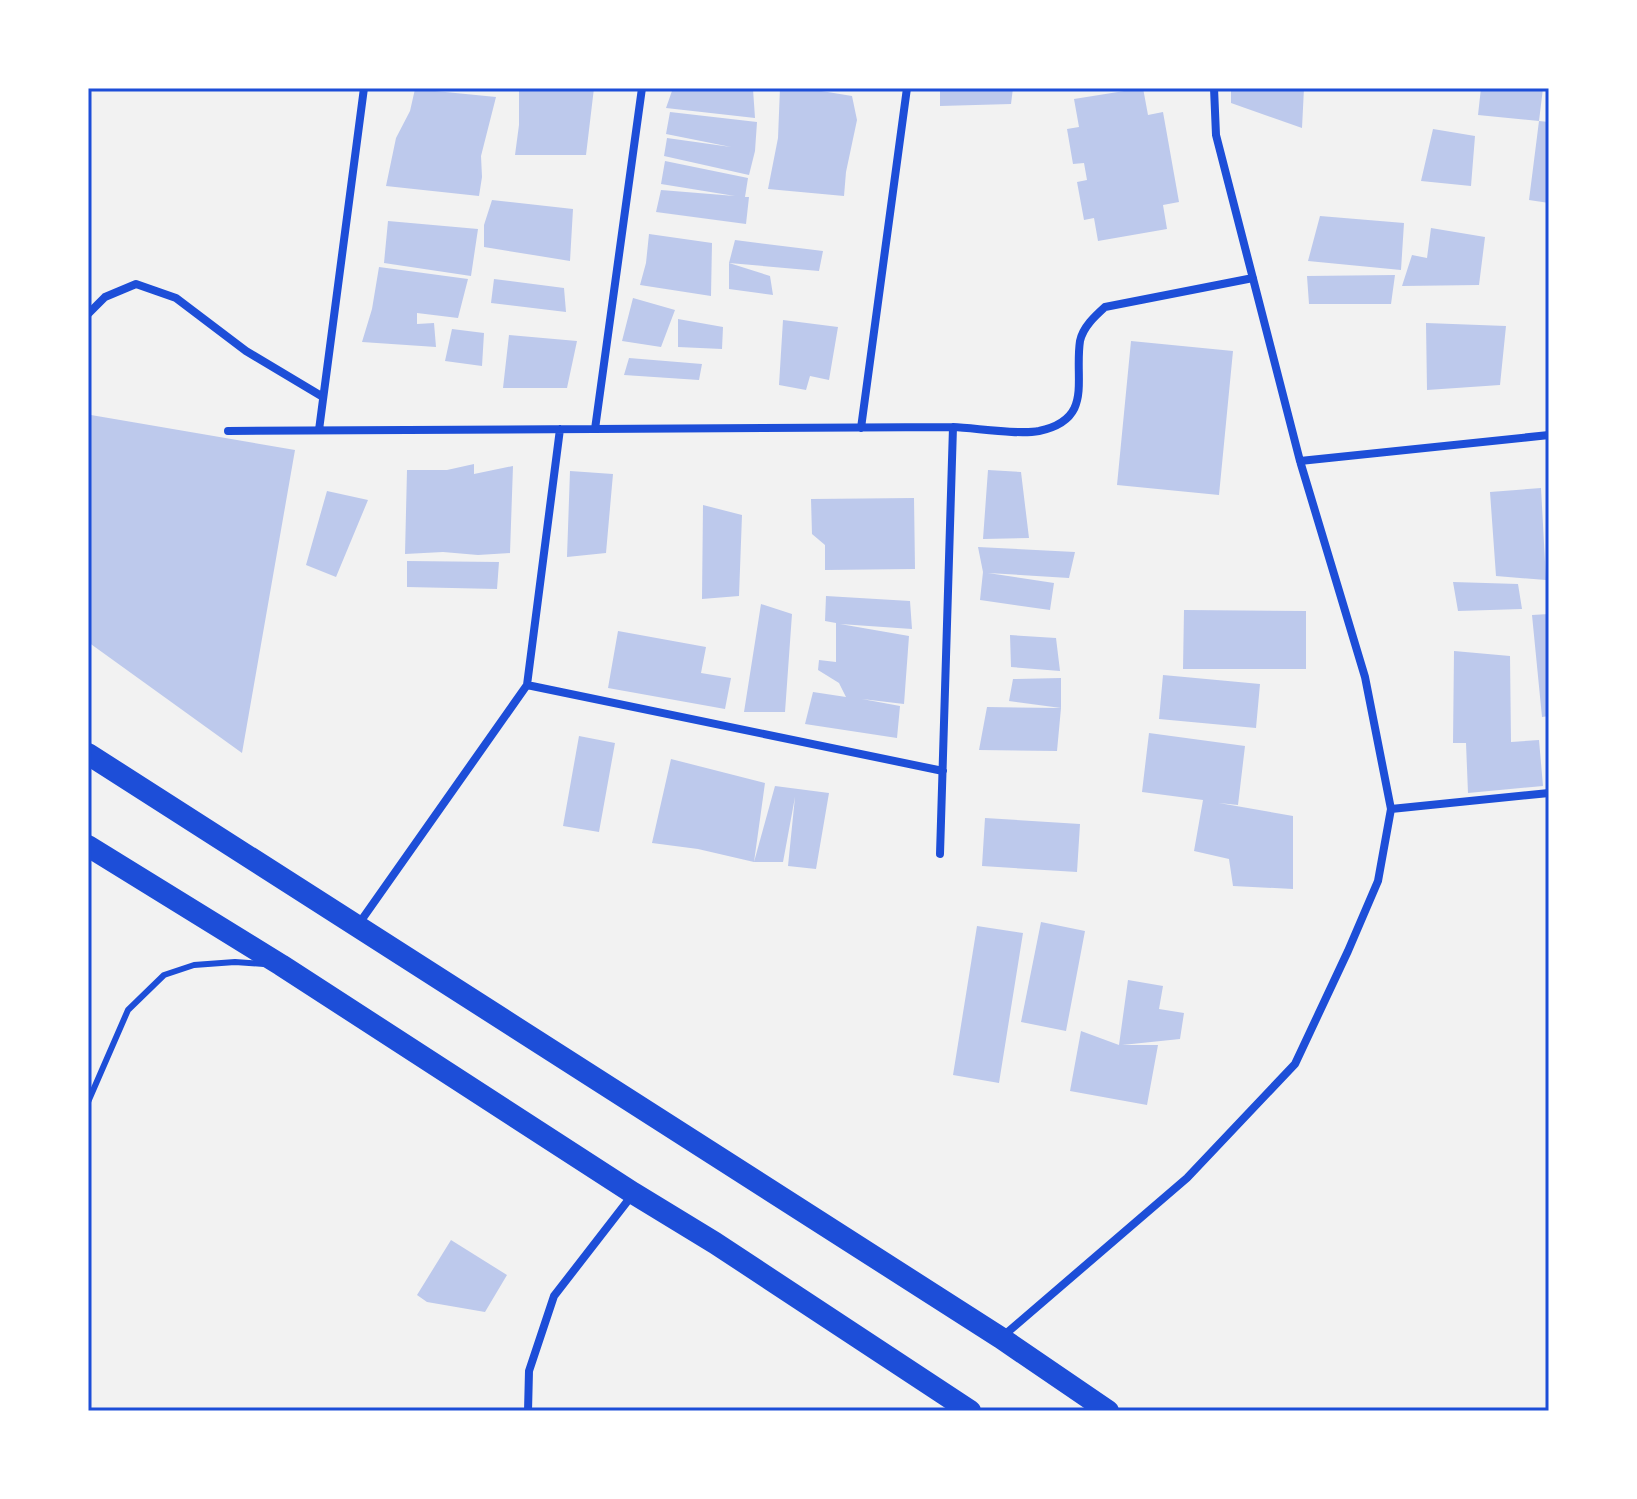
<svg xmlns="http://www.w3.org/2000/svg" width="1637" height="1499" font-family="'DejaVu Sans',sans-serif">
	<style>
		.building { fill: #bdc9ec }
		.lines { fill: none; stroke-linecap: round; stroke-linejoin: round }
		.service { stroke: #1d4ed8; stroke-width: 6 }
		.minor { stroke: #1d4ed8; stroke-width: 8 }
		.trunk { stroke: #1d4ed8; stroke-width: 22 }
		.neatline { fill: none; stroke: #1d4ed8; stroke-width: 3 }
	</style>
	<rect width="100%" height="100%" fill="#f2f2f2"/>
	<path class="building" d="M519 88H594L586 155H515L519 125Z
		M673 88 753 89 755 118 666 108Z
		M780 88H803L852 96 857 120 846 172 844 196 768 189 778 138Z
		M940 88H1013L1011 104 940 106Z
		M1143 88 1148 115 1163 112 1179 202 1163 205 1167 229 1098 241 1094 218 1084 220 1077 182 1087 180 1084 163 1073 164 1067 129 1079 127 1074 99Z
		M1231 88H1304L1302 128 1231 103Z
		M1481 88H1543L1539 121 1549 122V203L1529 200 1539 121 1478 115Z
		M415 89 496 97 481 156 482 177 479 196 386 186 396 138 410 111Z
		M670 112 757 122 755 151 749 175 664 156 667 138 731 147 666 134Z
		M1433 129 1475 136 1471 186 1421 181Z
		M665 161 748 178 745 197H749L746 224 656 212 661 190 735 196 661 184Z
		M492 200 573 209 570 261 484 247V225Z
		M1320 216 1404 223 1401 270 1308 261Z
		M388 221 478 229 471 276 384 263Z
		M1431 228 1485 237 1479 285 1402 286 1412 255 1427 258Z
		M649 234 712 243 711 296 640 285 646 263Z
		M735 240 823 251 819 271 729 263Z
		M729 263 770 276 773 295 729 289Z
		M379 267 468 279 458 318 417 313V324L434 323 436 347 362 342 372 309Z
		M1395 275 1391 304H1309L1307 276Z
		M494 279 564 288 566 312 491 303Z
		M633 298 675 310 661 347 622 341Z
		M678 319 723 327 722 349 678 347Z
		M783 320 838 327 829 380 810 376 806 390 779 385Z
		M1426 323 1506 326 1500 385 1427 390Z
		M452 329 484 333 482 366 445 361Z
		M509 335 577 341 567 388H503Z
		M1131 341 1233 351 1219 495 1117 485Z
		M629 358 702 364 699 380 624 375Z
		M91 415 295 450 242 753 88 642V419Z
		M474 464V474L513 466 510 553 478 555 443 552 405 554 407 470H447Z
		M988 470 1021 472 1029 538 983 539Z
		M570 471 613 474 606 553 567 557Z
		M1541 488 1546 580 1496 576 1490 492Z
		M327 491 368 500 336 577 306 565Z
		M914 498 915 569 825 570V545L812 534 811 499Z
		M703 505 742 515 739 596 702 599Z
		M978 547 1075 552 1069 578 988 573 1054 583 1050 610 980 600 983 572Z
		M407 561 499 562 497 589 407 587Z
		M1453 582 1518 584 1522 609 1458 611Z
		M826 596 910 601 912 629 840 624 909 636 904 704 862 699 900 706 897 738 805 724 813 692 846 697 839 683 818 670 819 660 836 662V623L825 621Z
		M761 604 792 614 785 712H744Z
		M1184 610 1306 611V669H1183Z
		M1549 614V716L1542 717 1532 615Z
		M618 631 706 647 701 673 731 678 725 709 608 688Z
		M1010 635 1056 638 1060 671 1011 667Z
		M1454 651 1510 656 1511 742 1539 740 1543 786 1468 793 1466 743H1453Z
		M1163 675 1260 684 1256 728 1159 719Z
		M1061 678V708L1009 701 1013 679Z
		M987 707 1061 708 1057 751 979 750Z
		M1149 733 1245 746 1238 805 1219 803 1293 816V889L1233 886 1229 859 1194 851 1203 800 1142 792Z
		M579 736 615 743 599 832 563 826Z
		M671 759 765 783 754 862 775 786 829 793 816 869 788 866 795 797 783 862H754L698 849 652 843Z
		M985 818 1080 824 1077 872 982 866Z
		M1041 922 1085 931 1066 1031 1021 1022Z
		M977 926 1023 933 999 1083 953 1075Z
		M1128 980 1163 986 1159 1009 1184 1013 1180 1039 1122 1045H1158L1147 1105 1070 1091 1081 1031 1119 1045Z
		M451 1240 507 1275 485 1312 427 1302 417 1295Z"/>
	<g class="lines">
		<path class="service" d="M88 1102 128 1010 164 975 194 965 235 962 264 964"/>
		<path class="minor" d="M88 314 105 297 136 284 176 298 246 351 323 397
			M861 428 907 88
			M595 429 642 88
			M319 430 364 88
			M228 431 953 427C976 428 1018 435 1039 431 1094 419 1074 381 1080 341 1083 327 1095 316 1105 307L1253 278
			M1300 461 1549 435
			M527 685 943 771
			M1391 809 1549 793
			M940 854 953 427
			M358 925 527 685 560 429
			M1002 1337 1187 1178 1295 1064 1348 951 1378 881 1391 809 1365 677 1300 461 1216 135 1214 88
			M528 1411 529 1371 554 1296 633 1194"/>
		<path class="trunk" d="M88 754 1001 1338 1108 1411
			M88 846 281 965 633 1193 715 1243 970 1411"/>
	</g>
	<rect width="1637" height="1499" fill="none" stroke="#ffffff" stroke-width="180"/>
	<rect x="90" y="90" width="1457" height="1319" class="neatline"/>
</svg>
